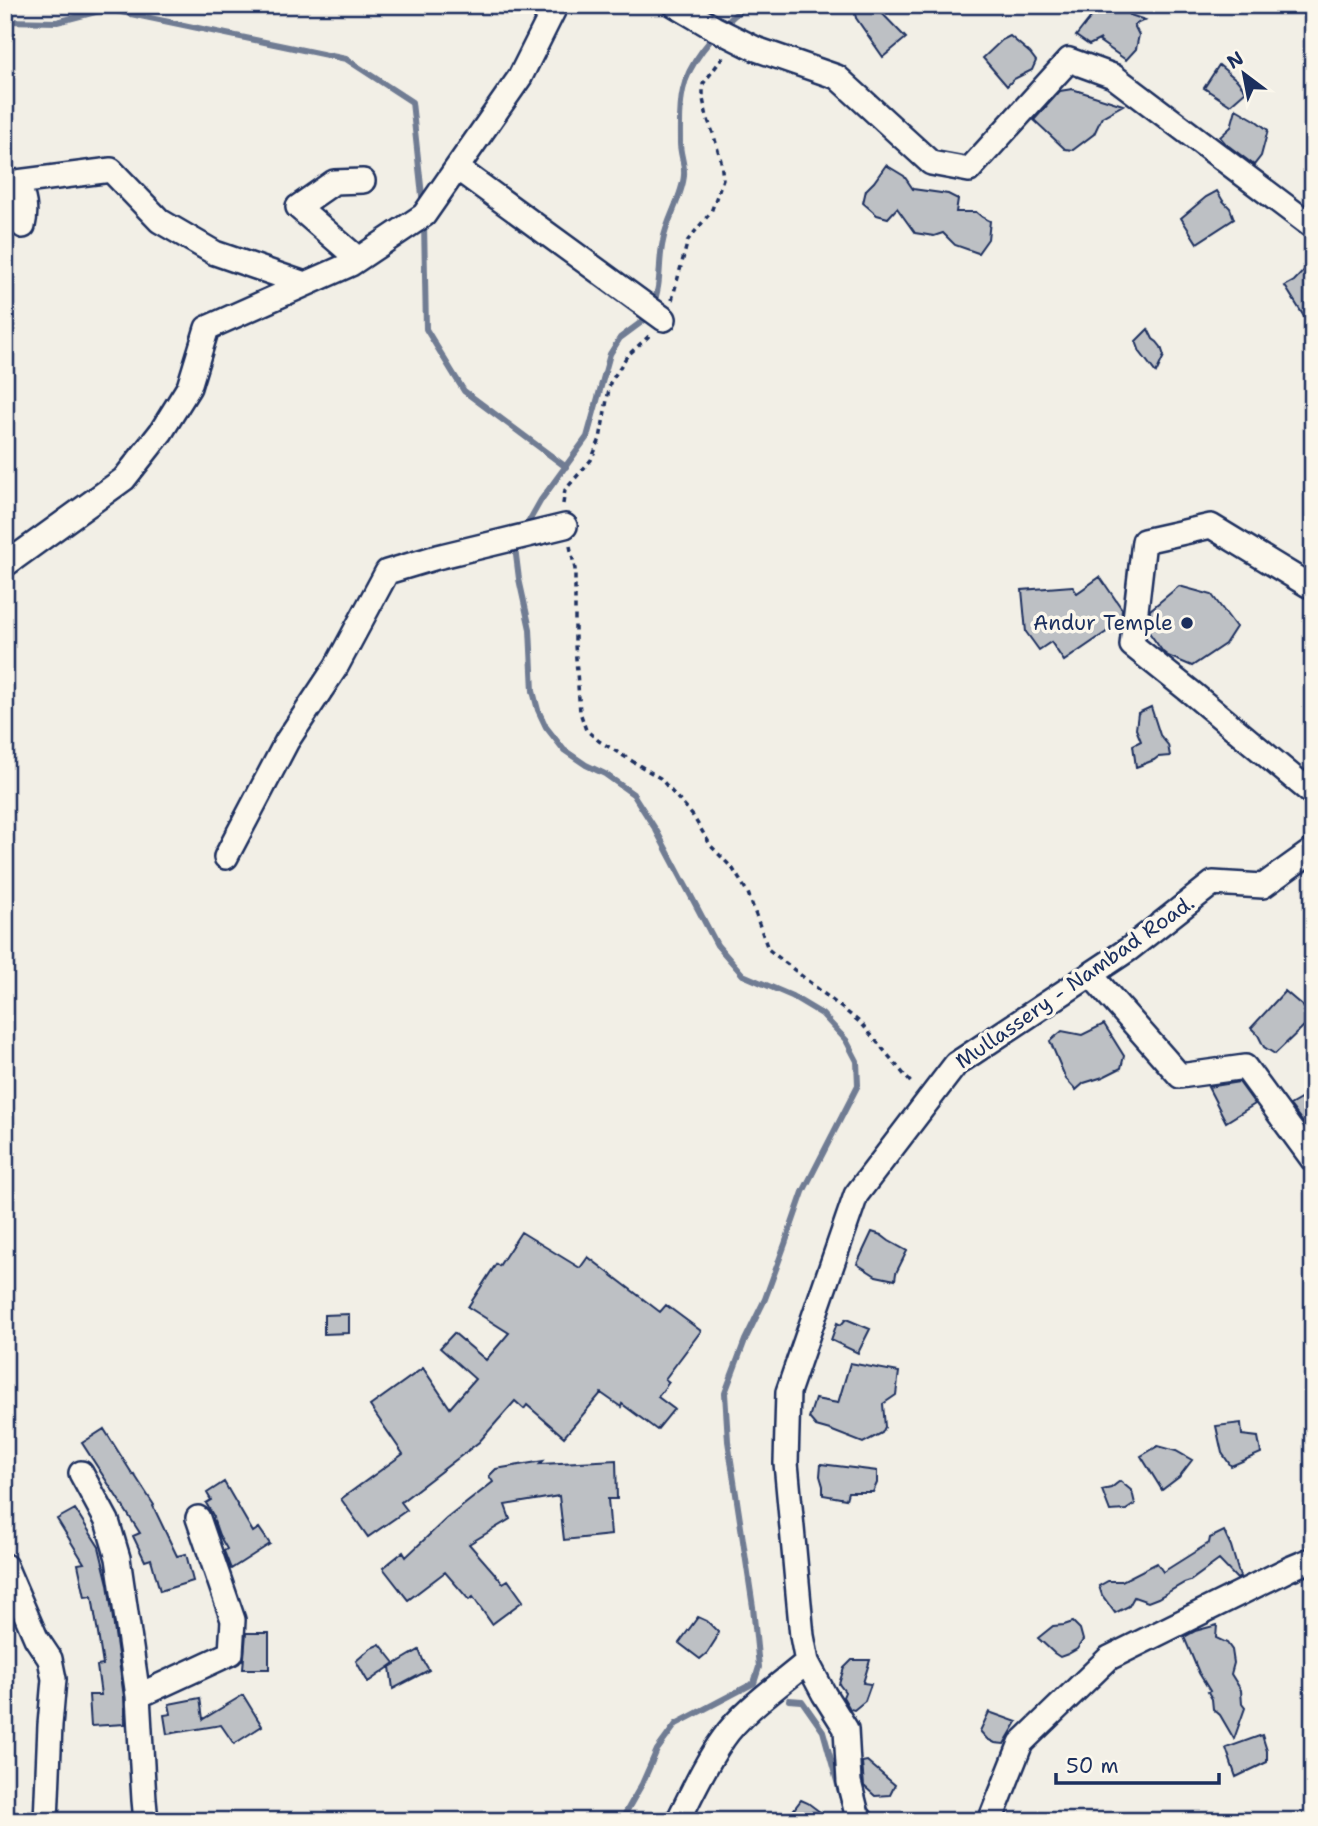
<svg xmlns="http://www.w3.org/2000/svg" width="1318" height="1826" font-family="'Shantell Sans',sans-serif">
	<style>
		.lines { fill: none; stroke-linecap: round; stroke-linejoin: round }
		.stream { stroke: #707b93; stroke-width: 6 }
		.building { fill: #bdc0c4; stroke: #1b2f5e; stroke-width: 2 }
		.minor-casing { stroke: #1b2f5e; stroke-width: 28 }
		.path { stroke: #1b2f5e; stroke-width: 3.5; stroke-dasharray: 5 5; stroke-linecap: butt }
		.minor { stroke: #fbf7ec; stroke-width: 23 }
		.poi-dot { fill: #1b2f5e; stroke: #fbf7ec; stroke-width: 2.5 }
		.labels { text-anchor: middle; stroke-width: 7; stroke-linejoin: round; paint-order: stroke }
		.poi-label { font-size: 21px; fill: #1b2f5e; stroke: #fbf7ec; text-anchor: end }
		.street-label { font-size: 21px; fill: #1b2f5e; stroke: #fbf7ec }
	</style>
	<rect width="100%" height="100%" fill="#f2efe6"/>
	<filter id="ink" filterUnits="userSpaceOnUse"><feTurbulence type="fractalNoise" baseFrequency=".0143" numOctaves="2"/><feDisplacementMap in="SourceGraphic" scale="14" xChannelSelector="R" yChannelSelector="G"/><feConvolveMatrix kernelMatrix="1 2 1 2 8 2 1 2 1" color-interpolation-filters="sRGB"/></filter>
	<g filter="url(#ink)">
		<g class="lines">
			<path class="stream" d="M5 21 57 22 107 9 346 59 412 102 423 205
				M424 223 426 329 464 391 566 467
				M653 304C662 285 658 261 663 241 666 221 683 195 684 175 685 164 680 154 680 143 680 125 679 107 683 90 689 59 723 25 746 5
				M524 530 541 500 587 437 610 354 620 338 647 318 648 314
				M517 543 515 547 519 579 530 629 533 691 538 710 546 727 564 750 586 765 605 774 633 794 656 830 717 945 743 975 792 996 822 1014 846 1040 857 1061 858 1085 803 1192 785 1244 765 1299 745 1340 725 1393 728 1441 753 1607 759 1667 754 1683 676 1724 657 1750 642 1784 621 1821
				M789 1700 802 1701 823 1731 841 1796"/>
		</g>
		<path class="building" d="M853 5H874L906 38 883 57 856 18Z
			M1114 9 1126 13 1128 11 1130 15 1145 20 1134 25 1139 35 1136 49 1126 60 1099 41 1101 39 1089 45 1076 36 1095 12Z
			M1010 36 1030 53 1036 61 1032 70 1014 79 1007 86 983 58 1002 40Z
			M1219 65 1237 80 1246 91 1230 105 1204 88Z
			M1072 89 1123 105 1102 117 1094 134 1073 150 1065 149 1034 120 1060 91Z
			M1236 109 1255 120 1268 130 1261 156 1254 165 1226 144 1220 137 1231 127Z
			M886 165 904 176 913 189 948 194 958 199 956 212H976L982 217 990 221 988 239 978 253 955 245 943 233 934 236 915 233 897 208 888 218 877 215 863 203 866 190 874 182Z
			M1217 191 1223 201 1230 208 1234 219 1197 243 1181 218 1206 197Z
			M1313 261V331L1285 286 1294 281Z
			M1148 329 1153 339 1157 342 1161 347 1164 356 1156 373 1140 352 1136 341Z
			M1100 577 1122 609 1121 622 1064 661 1051 642 1039 650 1026 632 1022 590 1072 586 1077 593Z
			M1179 586 1212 595 1236 627 1225 644 1192 666 1168 656 1163 652 1148 631 1150 610Z
			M1151 707 1160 735 1168 745 1170 756 1158 757 1154 760 1136 767 1133 745 1141 741 1136 729 1138 713Z
			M1285 991 1313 1015 1306 1024 1275 1054 1264 1047 1258 1035 1251 1028Z
			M1104 1024 1124 1056 1121 1068 1103 1077 1084 1083 1076 1090 1066 1079 1050 1041 1062 1031 1082 1035Z
			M1239 1082 1255 1104 1226 1122 1208 1087Z
			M1313 1092V1136L1290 1105Z
			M521 1232 580 1268 588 1257 660 1312 666 1305 701 1331 665 1379 669 1382 658 1397 674 1409 657 1430 622 1404 621 1407 601 1393 564 1437 527 1405 524 1409 515 1401 479 1442 401 1502 407 1510 368 1537 341 1499 403 1454 370 1406 423 1368 450 1408 475 1379 440 1348 454 1333 486 1360 509 1333 468 1307 496 1264 499 1266Z
			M872 1232 881 1235 889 1241 907 1251 896 1273 895 1280 876 1276 857 1264Z
			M349 1314V1333L324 1334V1315Z
			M846 1319 870 1329 858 1353 831 1340 837 1323 841 1325Z
			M850 1363 899 1372 896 1395 883 1404 885 1427 882 1433 863 1443 830 1430 816 1426 809 1418 815 1399 838 1403Z
			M1241 1423 1242 1435 1258 1437 1261 1453 1231 1466 1222 1453 1216 1426Z
			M104 1429 133 1475 134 1474 154 1505 153 1506 177 1556 186 1554 193 1581 160 1591 151 1559 145 1561 133 1536 140 1533 82 1443Z
			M1158 1446 1176 1451 1192 1460 1179 1477 1162 1490 1141 1456Z
			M616 1460 617 1499H608L611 1535 564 1540 559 1496 505 1505 510 1519 469 1544 503 1583 508 1580 523 1601 492 1624 473 1597 469 1600 445 1572 408 1600 383 1568 403 1552 406 1557 446 1519 493 1482 489 1476 496 1469 543 1461 540 1464Z
			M821 1464 877 1471V1483L873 1492H848L846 1499 823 1495V1486L820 1476Z
			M1120 1481 1132 1491 1135 1504 1126 1510 1110 1511 1102 1490 1111 1488Z
			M224 1482 253 1532 259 1528 270 1544 231 1569 224 1551 227 1549 219 1535 213 1518 214 1517 206 1503 211 1500 207 1493Z
			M75 1509 99 1547 108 1584 124 1697 125 1724 91 1726 89 1695H101L97 1666 103 1665 92 1596 85 1597 78 1564 84 1563 57 1519Z
			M1224 1531 1231 1546 1240 1577 1237 1579 1219 1560 1190 1581 1184 1583 1158 1598 1148 1602 1134 1597 1129 1606 1115 1613 1102 1595 1099 1586 1108 1581H1122L1157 1563 1163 1572 1209 1543 1210 1538Z
			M698 1617 707 1621 718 1632 716 1639 707 1653 700 1659 679 1643Z
			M1073 1622 1080 1629 1083 1640 1077 1649 1068 1654 1060 1657 1054 1653 1038 1638 1053 1626 1064 1625Z
			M1217 1625 1216 1638 1227 1643 1232 1650 1234 1663 1231 1674 1241 1690 1242 1704 1245 1708 1234 1739 1220 1715 1213 1709 1212 1699 1208 1692 1210 1691 1199 1673 1184 1637 1195 1631Z
			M246 1633H269V1669H243Z
			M380 1644 395 1663 368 1682 356 1661 371 1648Z
			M419 1650 423 1660 429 1670 393 1689 390 1667Z
			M852 1660H870L863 1683 871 1684 865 1701 854 1710 850 1709 843 1697 845 1692 839 1684 844 1668Z
			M243 1695 262 1726 234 1744 221 1725 167 1734 164 1715 171 1714 169 1704 200 1698 203 1719Z
			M989 1712 1017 1722 1004 1744 995 1743 987 1739 980 1731Z
			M1262 1735 1267 1751V1762L1236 1777 1226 1748Z
			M867 1761 895 1785 890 1795 875 1796 864 1786 862 1762Z
			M801 1800 808 1803 832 1821H785Z"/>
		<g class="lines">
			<g class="minor-casing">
				<path id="minor" d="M675 5 714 28 756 49 837 77 931 163 969 170 1069 60 1113 76 1313 227
					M457 168 664 319
					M17 182C24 197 27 209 23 226
					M5 187 17 182 111 170 160 221 215 253 305 284
					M358 259 298 207 334 182 363 181
					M5 565 124 479 161 432 189 387 207 328 351 264 424 215 520 77 556 5
					M1313 582 1308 585 1211 526 1144 541 1132 645 1192 693 1313 794
					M226 857 287 741 336 667 387 572 437 557 565 526
					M1091 975 1180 1076 1245 1067 1313 1160
					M81 1473 107 1521 118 1558 138 1696 144 1800 146 1821
					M5 1566 36 1638 50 1659 54 1679 50 1725 46 1821
					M807 1662 824 1694 846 1729 849 1782 857 1814 862 1821
					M138 1696 231 1653 233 1620 198 1518
					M678 1821C692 1793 705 1764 723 1739 742 1711 781 1684 807 1662L802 1636 786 1463 788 1392 856 1195 956 1064 1129 949 1213 883 1263 886 1313 850
					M990 1821 1021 1743 1109 1658 1289 1569 1313 1559"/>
			</g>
			<path class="path" d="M672 300 688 240 711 212 723 179 721 161 714 136 707 117 703 99V84L723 57
				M563 504 565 490 591 460 600 439 610 383 627 356 649 336
				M570 546 575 569V645L580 712 586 730 599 741 660 778 693 816 711 846 733 869 748 893 768 949 862 1024 912 1084"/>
			<use href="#minor" class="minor"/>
		</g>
	</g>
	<circle class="poi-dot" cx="1187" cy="623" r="7"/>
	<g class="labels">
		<g class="poi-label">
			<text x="1173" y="630">Andur Temple</text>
		</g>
		<g class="street-label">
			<text transform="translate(1075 982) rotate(-35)" y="7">Mullassery - Nambad Road.</text>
		</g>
	</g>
	<rect width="1318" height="1826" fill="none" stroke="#fbf7ec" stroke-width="28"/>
	<rect x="14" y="14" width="1290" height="1798" fill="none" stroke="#1b2f5e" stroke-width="2.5" filter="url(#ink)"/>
	<g transform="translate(1244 74) rotate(328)" stroke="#fbf7ec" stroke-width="5" paint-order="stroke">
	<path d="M0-5L12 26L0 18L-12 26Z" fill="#1b2f5e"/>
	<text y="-10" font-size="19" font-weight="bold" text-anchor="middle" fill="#1b2f5e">N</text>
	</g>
	<path d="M1056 1773v10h163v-10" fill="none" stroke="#1b2f5e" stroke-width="3.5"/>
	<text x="1066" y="1773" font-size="21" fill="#1b2f5e" stroke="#fbf7ec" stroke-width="5" paint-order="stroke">50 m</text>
</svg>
